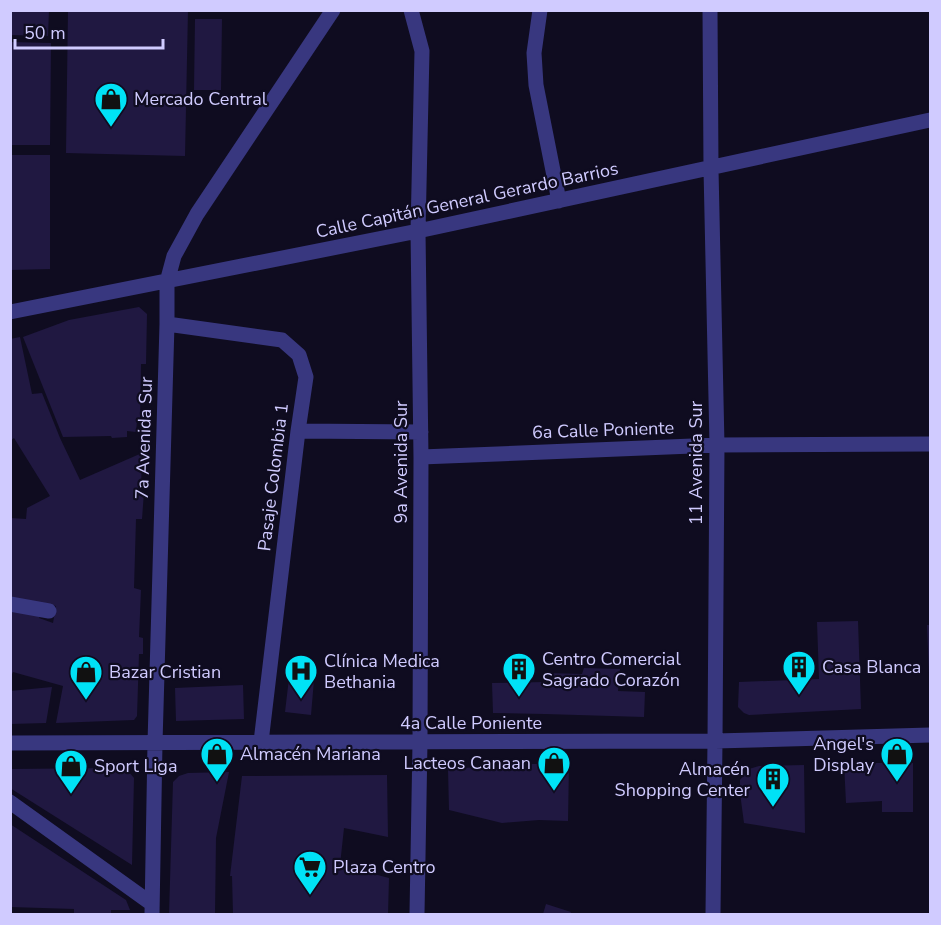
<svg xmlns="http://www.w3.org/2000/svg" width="941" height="925" font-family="'Nunito Sans',sans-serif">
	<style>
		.building { fill: #201841 }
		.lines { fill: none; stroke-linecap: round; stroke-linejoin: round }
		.minor { stroke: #38377f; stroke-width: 15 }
		.labels { text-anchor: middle; stroke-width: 4.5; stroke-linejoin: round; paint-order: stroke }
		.poi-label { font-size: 18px; fill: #d0cbff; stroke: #0f0c20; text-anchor: start }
		.street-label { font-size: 18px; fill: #d0cbff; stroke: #0f0c20 }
	</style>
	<rect width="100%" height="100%" fill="#0f0c20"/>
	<path class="building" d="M10 10H49L48 36 10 35Z
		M68 10H188L185 156 66 153Z
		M195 19H222L221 90H194Z
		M10 42 51 43 50 145H10Z
		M10 155H50V269L10 270Z
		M139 307 147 314 146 364H141L140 421H137L136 432 127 431V437L112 438 111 436 63 437 23 337 69 320Z
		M20 337 32 394 42 393 60 438 80 480 142 453 141 491 144 492 142 519H136L134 588 141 590 139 637 143 638V654H139L137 716 134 720 56 723 63 686 13 672 10 678V610L41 615 39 618 53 623 56 606 10 598V518L26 519 27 508 50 496 14 438 10 441V339Z
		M858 621 861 709 749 715 744 713 738 707 739 682 819 679 817 622Z
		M927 625H930V673H929Z
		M584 668 620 669 618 691 645 692 644 717 545 714 493 713 492 683 546 682V673L582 674Z
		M289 678 314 680 311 715 285 712Z
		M243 685 244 719 176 721 175 688Z
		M52 687 46 723 10 724V691Z
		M844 763H913V812H882V801L846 803Z
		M519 764H569L568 821 539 820 502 823 449 810 448 769Z
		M804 765 805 833 744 823 740 793V780L749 769 759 766Z
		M119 768 129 772 134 778 132 865 10 788V769Z
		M229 772 216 838 215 914H169L173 782 179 776 188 773Z
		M387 775 388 837 344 828 340 865 389 878 388 914H233L232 876H230L242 776Z
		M10 824 126 900 130 910H111V914H74V909L10 907Z
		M546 904 571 912 570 914H543Z"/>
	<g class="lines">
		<path class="minor" d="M411 10 422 51 418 231 421 457 420 742 417 914
			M540 10 534 53 536 85 559 201
			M710 10 711 169 717 445 715 741 713 914
			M10 312 418 231 930 120
			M167 324 282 340 299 355 306 377 298 431 261 742
			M298 431 421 432
			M421 457 717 445 930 444
			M10 604 49 611
			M10 743 715 741 930 735
			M10 802 152 904
			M152 914 155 743 167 324V282L174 256 197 214 333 10"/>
	</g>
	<defs>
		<g id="shop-pin" transform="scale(1.725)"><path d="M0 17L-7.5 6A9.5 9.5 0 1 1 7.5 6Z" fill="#00e2f6" stroke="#0f0c20"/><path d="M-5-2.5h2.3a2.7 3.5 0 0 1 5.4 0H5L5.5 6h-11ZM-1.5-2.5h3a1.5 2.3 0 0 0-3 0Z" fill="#111"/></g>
		<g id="building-pin" transform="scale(1.725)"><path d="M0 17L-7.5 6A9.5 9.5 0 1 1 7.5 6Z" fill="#00e2f6" stroke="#0f0c20"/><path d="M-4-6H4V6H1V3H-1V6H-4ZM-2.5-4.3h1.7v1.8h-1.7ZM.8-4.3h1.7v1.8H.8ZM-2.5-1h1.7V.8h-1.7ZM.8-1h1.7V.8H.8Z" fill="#111"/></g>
		<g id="hospital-pin" transform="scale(1.725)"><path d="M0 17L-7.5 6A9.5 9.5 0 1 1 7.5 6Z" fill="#00e2f6" stroke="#0f0c20"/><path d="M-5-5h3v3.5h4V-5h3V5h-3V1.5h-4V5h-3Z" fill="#111"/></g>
		<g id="supermarket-pin" transform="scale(1.725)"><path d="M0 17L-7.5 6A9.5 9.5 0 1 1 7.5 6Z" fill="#00e2f6" stroke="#0f0c20"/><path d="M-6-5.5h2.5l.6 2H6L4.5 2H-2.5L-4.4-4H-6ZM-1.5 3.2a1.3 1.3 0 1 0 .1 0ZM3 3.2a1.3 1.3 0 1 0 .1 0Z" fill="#111"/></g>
	</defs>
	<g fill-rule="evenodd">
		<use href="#shop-pin" x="111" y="99"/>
		<use href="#building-pin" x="799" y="667"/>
		<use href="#building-pin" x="519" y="669"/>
		<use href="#hospital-pin" x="301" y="671"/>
		<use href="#shop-pin" x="86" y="672"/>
		<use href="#shop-pin" x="217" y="754"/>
		<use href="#shop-pin" x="897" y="754"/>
		<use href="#shop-pin" x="554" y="763"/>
		<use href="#shop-pin" x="71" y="766"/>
		<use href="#building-pin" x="773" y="779"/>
		<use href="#supermarket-pin" x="310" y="867"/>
	</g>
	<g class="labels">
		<g class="poi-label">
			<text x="134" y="105">Mercado Central</text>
			<text x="542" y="665">Centro Comercial<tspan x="542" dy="21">Sagrado Corazón</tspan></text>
			<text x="324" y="667">Clínica Medica<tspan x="324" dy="21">Bethania</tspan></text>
			<text x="822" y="673">Casa Blanca</text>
			<text x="109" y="678">Bazar Cristian</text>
			<text x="874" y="750" text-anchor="end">Angel's<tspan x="874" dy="21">Display</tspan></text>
			<text x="240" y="760">Almacén Mariana</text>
			<text x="531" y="769" text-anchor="end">Lacteos Canaan</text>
			<text x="94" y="772">Sport Liga</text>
			<text x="750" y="775" text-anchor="end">Almacén<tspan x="750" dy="21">Shopping Center</tspan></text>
			<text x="333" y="873">Plaza Centro</text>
		</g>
		<g class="street-label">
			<text transform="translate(467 200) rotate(-12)" y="6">Calle Capitán General Gerardo Barrios</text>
			<text transform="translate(603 430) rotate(-2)" y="6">6a Calle Poniente</text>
			<text transform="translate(144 438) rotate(-88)" y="6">7a Avenida Sur</text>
			<text transform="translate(401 462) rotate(-90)" y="6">9a Avenida Sur</text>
			<text transform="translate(696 463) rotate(-90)" y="6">11 Avenida Sur</text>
			<text transform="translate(273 477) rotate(-83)" y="6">Pasaje Colombia 1</text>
			<text x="471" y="729">4a Calle Poniente</text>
		</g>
	</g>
	<rect width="941" height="925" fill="none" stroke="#d0cbff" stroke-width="24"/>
	<path d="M15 39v9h148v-9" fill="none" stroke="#d0cbff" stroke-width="3"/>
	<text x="24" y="39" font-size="18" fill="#d0cbff" stroke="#0f0c20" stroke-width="4.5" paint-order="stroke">50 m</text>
</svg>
